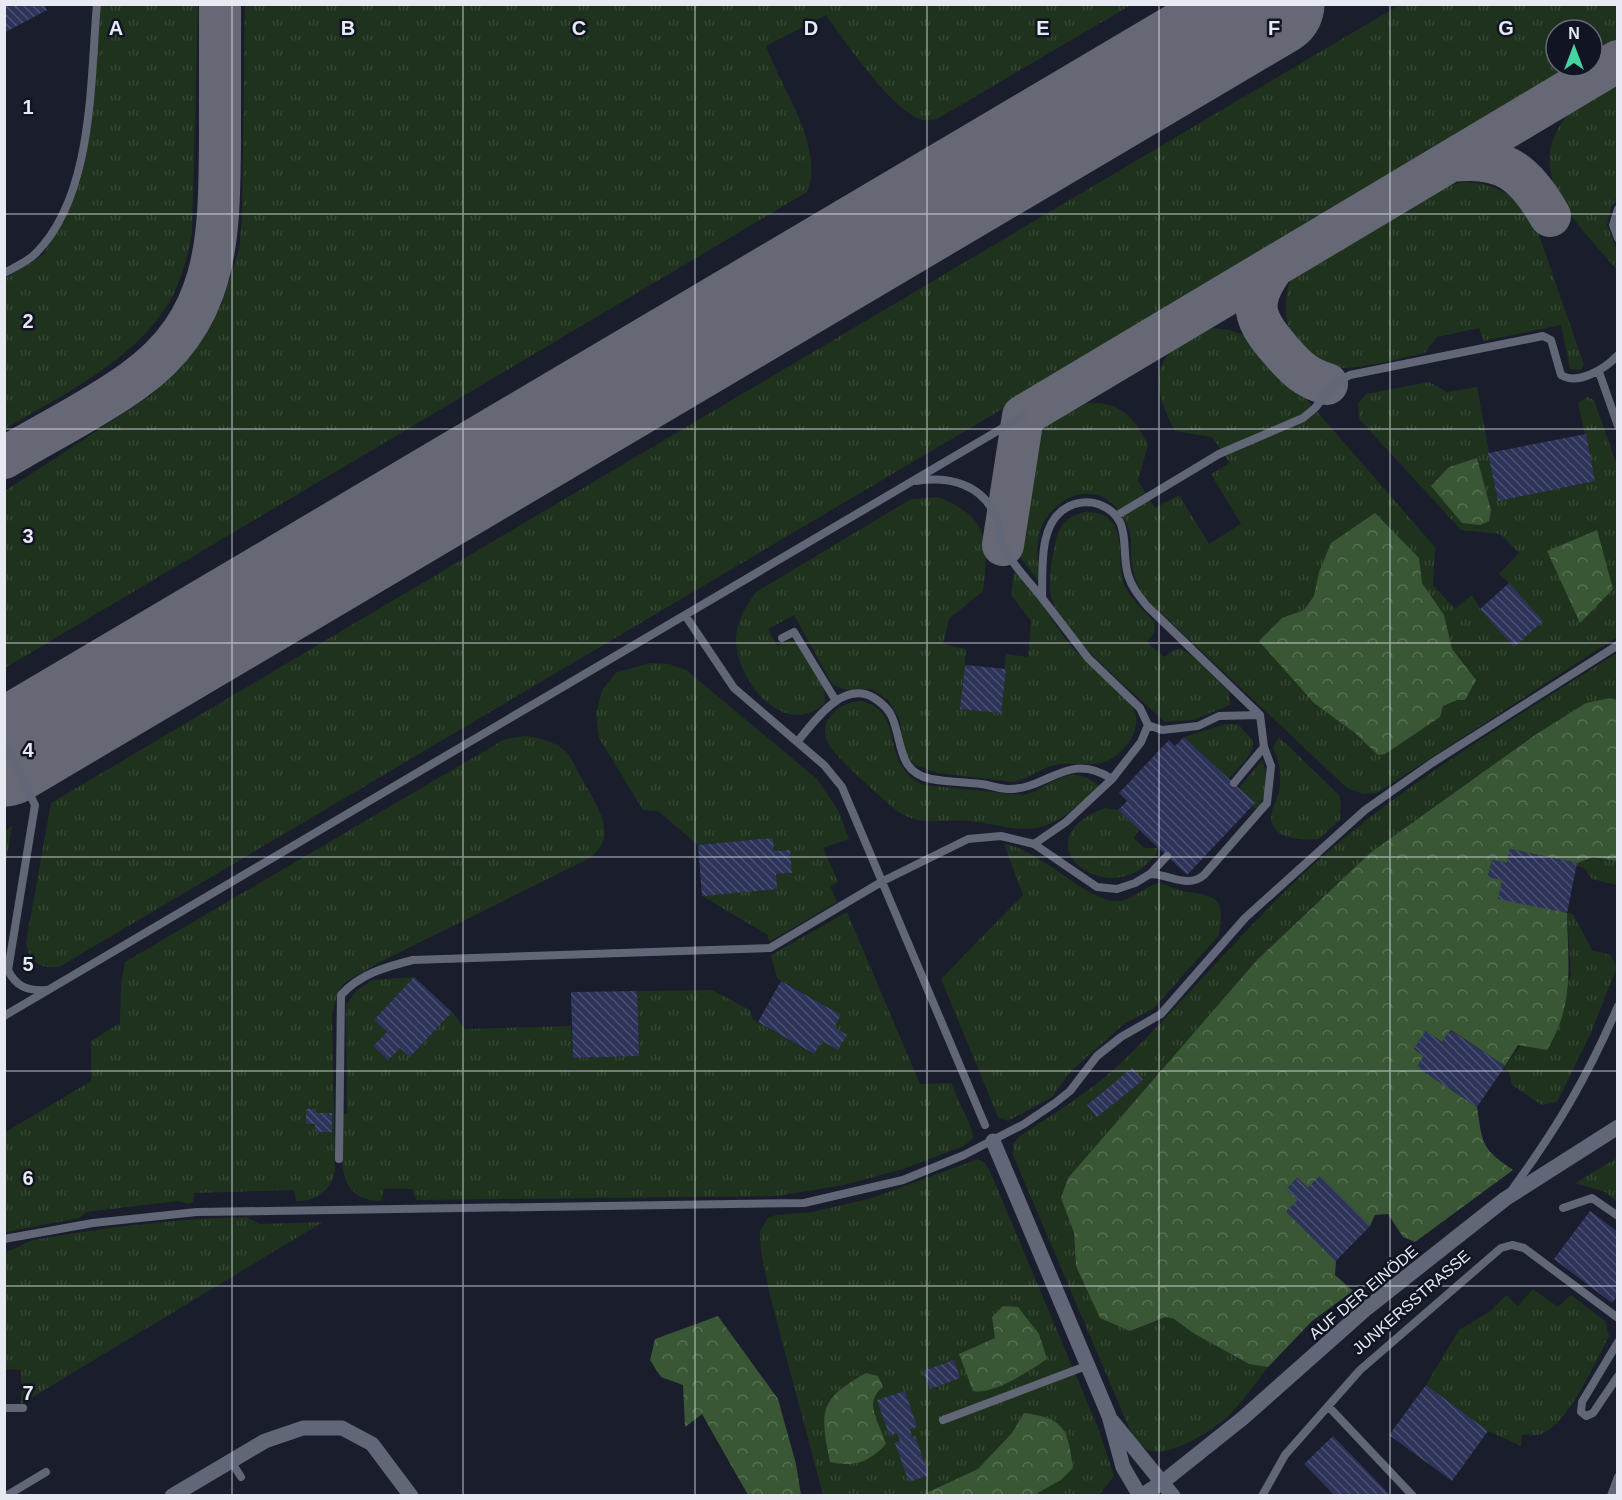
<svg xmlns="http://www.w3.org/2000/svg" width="1622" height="1500" font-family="Helvetica,sans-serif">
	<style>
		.grass { fill: url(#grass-tufts) }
		.forest { fill: url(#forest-crowns) }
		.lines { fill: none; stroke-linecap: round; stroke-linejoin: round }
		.taxiway { stroke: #666876; stroke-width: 42 }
		.runway { stroke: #666876; stroke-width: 105 }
		.building { fill: url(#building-back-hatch) }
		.service { stroke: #626778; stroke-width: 8 }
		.minor { stroke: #626778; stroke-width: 15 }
		.grid { fill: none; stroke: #e7e9f3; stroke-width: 1.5; stroke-opacity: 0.55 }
		.labels { text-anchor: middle; stroke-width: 5; stroke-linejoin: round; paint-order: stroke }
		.street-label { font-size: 16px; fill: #e7e9f3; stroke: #111422 }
		.grid-label { font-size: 20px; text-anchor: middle; font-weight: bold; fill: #e7e9f3; stroke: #111422; stroke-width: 5; stroke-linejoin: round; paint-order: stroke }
	</style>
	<defs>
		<pattern id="grass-tufts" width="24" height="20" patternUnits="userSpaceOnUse" patternTransform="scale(1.5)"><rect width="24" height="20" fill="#1f321d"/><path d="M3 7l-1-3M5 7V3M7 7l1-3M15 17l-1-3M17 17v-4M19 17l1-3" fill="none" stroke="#354633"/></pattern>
		<pattern id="forest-crowns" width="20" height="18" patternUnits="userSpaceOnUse" patternTransform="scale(1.5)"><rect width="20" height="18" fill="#395735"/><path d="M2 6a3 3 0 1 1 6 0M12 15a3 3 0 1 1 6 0" fill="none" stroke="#566f53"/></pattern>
		<pattern id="building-back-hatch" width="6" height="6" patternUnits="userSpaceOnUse" patternTransform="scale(1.5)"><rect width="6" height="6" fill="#2d3359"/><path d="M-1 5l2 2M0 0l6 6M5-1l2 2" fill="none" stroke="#4b5171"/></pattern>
	</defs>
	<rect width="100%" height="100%" fill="#1a1d2c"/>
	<path class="grass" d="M1401 4 1617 5V45L1592 60V30H1556V66H1582L59 967C40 969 29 962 26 942L51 803Z
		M101 5H198L192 234C187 258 181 283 168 304 131 363 63 394 5 429L4 279 43 255 66 217 81 178 90 134Z
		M245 5V4L1131 5 937 119C933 119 927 121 923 120 893 113 844 40 826 15L766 46C780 86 826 149 807 192L5 668V491L150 396 190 357 221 305 239 250 242 220Z
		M1617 80V199L1611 207 1607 225 1617 250V270C1575 220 1512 167 1578 104 1589 94 1605 88 1617 80Z
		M1464 182C1497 183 1519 197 1536 226L1584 365 1581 370 1570 369 1561 325 1484 341 1479 328 1437 337 1425 353C1399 358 1369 368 1342 368 1300 367 1278 326 1288 288 1290 280 1298 272 1303 265L1439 188Z
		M1207 328C1227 328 1242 332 1258 344L1435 547 1433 585 1455 609 1472 595 1480 609 1514 647 1509 583 1499 574 1519 553 1500 534 1461 530 1359 419 1358 404 1366 394 1429 382 1447 392 1477 387 1498 501 1595 481 1578 403 1587 397 1594 400 1617 465V637L1377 793 1363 794 1347 788 1144 597C1140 589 1135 580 1133 571 1127 544 1139 539 1118 510 1093 476 1046 500 1039 536 1036 551 1038 568 1040 583L1017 553C1021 527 1028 450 1040 431 1051 413 1073 402 1094 403 1123 403 1136 421 1148 445L1138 481 1155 508 1179 495 1209 544 1241 524 1211 474 1230 463 1212 437 1175 431C1148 381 1153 351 1207 328Z
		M937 497C989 516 989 542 983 591L949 619 943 644 966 649 961 709 1001 713 1006 654 1028 657 1031 621 1011 595 1014 571C1035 588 1054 626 1073 648 1092 668 1122 685 1134 710 1144 730 1121 759 1101 763 1087 766 1070 762 1055 765 1040 768 1029 779 1013 782L938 773 915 765 906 754 899 718 888 700 872 689 846 690 832 684 794 615 768 629 777 646 789 640 797 642 824 688 825 703C784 741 735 679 736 638 737 621 746 605 756 592L911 499Z
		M1086 512C1133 512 1114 562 1125 586 1132 600 1145 611 1155 623L1154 633 1147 642 1164 657 1174 650 1181 649 1194 657 1229 692 1230 705 1193 720 1165 722C1137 695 1058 632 1051 596 1048 581 1051 565 1054 550 1057 529 1064 516 1086 512Z
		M1617 653V700L1610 698 1535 735 1370 853 1257 960 1068 1178 1061 1198 1074 1233 1076 1266 1130 1331 1167 1317 1174 1319 1193 1333 1249 1364 1268 1367C1255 1384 1242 1403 1226 1418 1211 1431 1165 1461 1146 1449 1136 1443 1132 1433 1127 1423L1013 1155V1144L1020 1136C1056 1112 1095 1089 1126 1058 1186 999 1240 933 1302 875 1396 787 1509 722 1617 653Z
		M651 663 669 664 686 670 817 779 838 810 849 839 823 848 838 882 830 886 837 902 769 942 768 935 702 896 776 874 792 873 790 850 774 851 772 838 698 845 658 811 643 810 599 738 596 714 602 690 617 672Z
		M862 701C908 713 877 764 924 785L1024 795C1053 787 1069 760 1099 786 1093 794 1083 800 1076 807 1034 842 1015 826 969 821 947 819 922 826 902 814 891 808 834 755 829 745 815 720 840 702 862 701Z
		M1225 724H1238L1253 741C1253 757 1239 767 1229 778L1184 737Z
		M526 736C540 738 554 741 565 751 572 757 577 771 582 779 597 806 622 839 586 860L380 962 345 982 338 992 332 1015 335 1170C332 1190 316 1202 296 1201L294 1190 194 1193 193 1202 189 1204 178 1201 86 1212 80 1218 5 1232 4 1133 91 1081V1041L120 1023 121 983 125 962 505 739Z
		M1279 737 1339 795 1341 804 1340 820 1319 839C1301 841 1265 839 1272 811 1275 801 1280 794 1280 783 1281 770 1278 758 1273 747Z
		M1262 760C1269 777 1267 795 1257 810L1253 806 1255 803 1239 788Z
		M1105 808 1118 810 1139 830 1134 838 1144 848H1157C1157 855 1153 858 1148 863 1102 908 1020 840 1105 808Z
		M12 826 5 869V831Z
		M1004 844C1038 848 1084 899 1114 901 1133 902 1143 886 1160 883 1170 886 1178 891 1188 892 1221 896 1224 901 1219 935L1154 1008 1124 1024 1071 1071 1052 1097 1008 1121 998 1117 941 979 1023 895Z
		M1592 857 1617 861V885L1592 879 1583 867 1577 866V863Z
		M847 912 920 1084 951 1083 972 1130 973 1138 964 1146 903 1169 844 1185 777 1196 416 1200 412 1189H384L381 1201C331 1201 343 1149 343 1114H347L346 1005 356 991 372 980 414 977 374 1020 387 1032 374 1046 400 1048 410 1057 452 1012 465 1029 571 1026 573 1058 639 1056 637 991 712 990 750 1010 752 1018 757 1022 813 1054 841 1015 777 978 771 955Z
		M1567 913 1573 914 1592 950 1610 955 1617 967 1591 1033 1557 1102 1542 1105 1512 1085 1509 1072 1504 1068 1571 976Z
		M1617 1158V1202L1605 1192 1575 1183Z
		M978 1159 984 1162 989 1169 1099 1430 1114 1476 1099 1495H823L770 1296 761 1252 760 1231 768 1218 776 1215 812 1212 872 1198Z
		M246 1217 260 1224 323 1222 21 1404V1370L5 1369V1252C16 1250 23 1242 34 1240 105 1227 174 1219 246 1217Z
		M1533 1289 1558 1307 1571 1295 1605 1321 1609 1336C1595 1362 1569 1424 1541 1434 1536 1436 1528 1434 1522 1435L1521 1446 1488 1431 1426 1385 1459 1330 1492 1310 1506 1295 1518 1306Z"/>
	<path class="forest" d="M1477 458 1491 510 1489 521 1480 525 1462 523 1431 486 1449 467Z
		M1375 513 1419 558 1422 583 1444 615 1452 649 1476 680 1465 700H1457L1443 706 1440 717 1385 754 1378 755 1355 733 1314 703 1259 641 1282 618 1304 610 1314 596 1319 572 1331 543Z
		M1597 530 1613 589 1580 623 1547 551Z
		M1610 698 1617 700V861L1593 857 1577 863 1510 849 1507 863 1492 860 1488 876 1502 880 1567 913C1568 964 1575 1004 1547 1050L1518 1045 1505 1066 1451 1030 1442 1042 1426 1031 1414 1049 1424 1056 1417 1067 1477 1107C1483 1145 1481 1148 1513 1170L1415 1242 1403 1237 1388 1214 1375 1215 1370 1226 1320 1176 1308 1188 1297 1178 1287 1189 1298 1200 1287 1212 1336 1261 1335 1275 1353 1291 1312 1321 1268 1367 1249 1364 1193 1333 1174 1319 1166 1317 1130 1331 1100 1318 1076 1266 1074 1233 1061 1198 1068 1178 1257 960 1370 853 1535 735 1586 703Z
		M1003 1306 1018 1307 1039 1334 1047 1359C1029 1371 993 1395 973 1391L959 1354 995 1338 992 1317Z
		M718 1316 778 1399 796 1464 801 1495H748L702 1414 685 1427 683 1385 661 1377 650 1360 655 1339Z
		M866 1373 878 1376 883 1387C862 1403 880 1423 886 1444 868 1463 855 1467 830 1462 820 1411 818 1400 866 1373Z
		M1024 1413C1065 1418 1068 1430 1073 1468L1061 1480 1034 1495H922L978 1469 1012 1433Z"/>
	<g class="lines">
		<path class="taxiway" d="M1452 161C1503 155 1525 172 1550 216
			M1274 266C1246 304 1254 320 1282 352 1296 368 1306 378 1327 384
			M4 458C47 432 93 410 133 381 220 319 219 237 220 141 220 95 220 50 220 4
			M1003 545 1023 416 1618 61"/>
		<path class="runway" d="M4 754 1272 4"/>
	</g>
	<path class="building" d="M8 4H44L47 10 4 33V6Z
		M1586 434 1595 481 1498 501 1488 453Z
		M1509 583 1543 621 1514 647 1480 609Z
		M965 665 1006 669 1001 713 960 709Z
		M1184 737 1255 803 1187 875 1118 810 1127 801 1119 793 1169 740 1175 746Z
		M773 838 774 851 790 850 792 873 776 874 777 889 702 896 698 845Z
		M1510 849 1577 863 1567 913 1498 899 1502 880 1488 877 1492 860 1507 863Z
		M414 977 452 1012 410 1057 400 1048 388 1060 373 1046 387 1032 374 1020Z
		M781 981 841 1015 834 1027 847 1035 838 1050 822 1041 814 1054 758 1022Z
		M637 991 639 1056 573 1058 571 992Z
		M1450 1030 1505 1066 1477 1107 1417 1067 1424 1056 1414 1049 1426 1031 1442 1042Z
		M1132 1068 1143 1080 1097 1117 1087 1105Z
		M306 1109H316V1113H332V1132H315V1124H306Z
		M1320 1176 1370 1226 1336 1261 1286 1211 1298 1200 1286 1189 1298 1178 1308 1188Z
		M1590 1211 1618 1232V1295L1612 1303 1554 1259Z
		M954 1360 960 1378 930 1389 923 1371Z
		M1426 1385 1488 1431 1452 1481 1389 1435Z
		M905 1391 917 1427 910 1429 912 1437 915 1436 929 1475 909 1482 895 1443 900 1441 897 1433 889 1435 877 1400Z
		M1333 1436 1391 1496H1335L1304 1464Z"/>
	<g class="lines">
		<path class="service" d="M1618 209 1613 225 1618 238
			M4 273C15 267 27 262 35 254 94 196 90 81 97 4
			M1599 372 1618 426
			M916 481C950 476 983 484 997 519 1000 527 999 538 1003 546 1011 564 1030 582 1042 598
			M1116 516 1219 454 1303 418 1315 408 1335 383 1350 375 1543 336 1551 340 1561 375C1578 386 1606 368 1618 355
			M685 615 734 688 824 765 842 787 985 1125
			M782 638 794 632 836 701
			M1148 725 1162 730 1198 726 1219 716 1260 715 1264 747 1234 783
			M797 742C814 722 843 679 874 698 882 703 888 708 892 717 903 742 897 772 931 779 947 782 964 782 981 784 990 785 999 789 1008 789 1048 790 1068 750 1112 779L1141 742 1148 725 1140 708 1088 658 1042 598C1043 570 1038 524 1066 508 1075 502 1088 501 1098 504 1134 517 1120 548 1128 575 1132 588 1139 596 1147 606L1260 715
			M9 752 35 805 8 970C16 987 28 991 46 990
			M1034 844 1066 822 1112 779
			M1150 874C1169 874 1188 889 1204 875L1267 803 1271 766 1264 747
			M4 1016 1023 416
			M339 1159 341 995C360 974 385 967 413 960L770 948 883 881 968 839 1001 836 1034 844 1097 887 1117 889 1135 883 1150 874 1167 856
			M1511 1191C1557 1128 1587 1078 1618 1006
			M1563 1208 1592 1198 1618 1216
			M4 1239 93 1223 197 1212 804 1203 903 1180 964 1155 1024 1124 1055 1103 1070 1091 1097 1056 1121 1037 1161 1014 1245 918 1365 810 1432 763 1618 645
			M1618 1342 1582 1402 1581 1412 1586 1416 1593 1413 1618 1376
			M1328 1406 1413 1496
			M4 1408H23
			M943 1420 1086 1366
			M231 1461 241 1477
			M6 1496 46 1472
			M1262 1496 1285 1455 1360 1370 1501 1248 1512 1245 1524 1248 1618 1318
			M1611 1496 1618 1477"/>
		<path class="minor" d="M993 1141 1109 1416 1123 1467 1140 1496
			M1112 1421 1173 1496
			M172 1496 265 1441 303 1428H342L372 1444 411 1496
			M1141 1496 1164 1481 1243 1418 1367 1308 1505 1199 1618 1127"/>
	</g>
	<path class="grid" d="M232 4V1496M463 4V1496M695 4V1496M927 4V1496M1159 4V1496M1390 4V1496M4 214H1618M4 429H1618M4 643H1618M4 857H1618M4 1071H1618M4 1286H1618"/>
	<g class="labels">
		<g class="street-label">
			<text transform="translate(1363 1292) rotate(-40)" y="6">AUF DER EINÖDE</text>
			<text transform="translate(1411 1302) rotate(-41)" y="6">JUNKERSSTRASSE</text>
		</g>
	</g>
	<g class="grid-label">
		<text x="116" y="35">A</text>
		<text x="348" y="35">B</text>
		<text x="579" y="35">C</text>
		<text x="811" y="35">D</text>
		<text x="1043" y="35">E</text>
		<text x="1274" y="35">F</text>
		<text x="1506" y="35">G</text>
		<text x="28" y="114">1</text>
		<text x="28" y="328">2</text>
		<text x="28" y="543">3</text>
		<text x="28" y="757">4</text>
		<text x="28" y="971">5</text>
		<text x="28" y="1185">6</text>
		<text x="28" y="1400">7</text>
	</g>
	<rect width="1622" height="1500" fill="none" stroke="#e7e9f3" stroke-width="12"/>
	<g transform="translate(1574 48)"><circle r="28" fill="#111422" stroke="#676976" stroke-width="1.5"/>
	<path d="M0-4.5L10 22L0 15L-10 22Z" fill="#43d4a0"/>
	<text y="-9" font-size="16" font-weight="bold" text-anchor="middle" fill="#e7e9f3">N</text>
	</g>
</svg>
